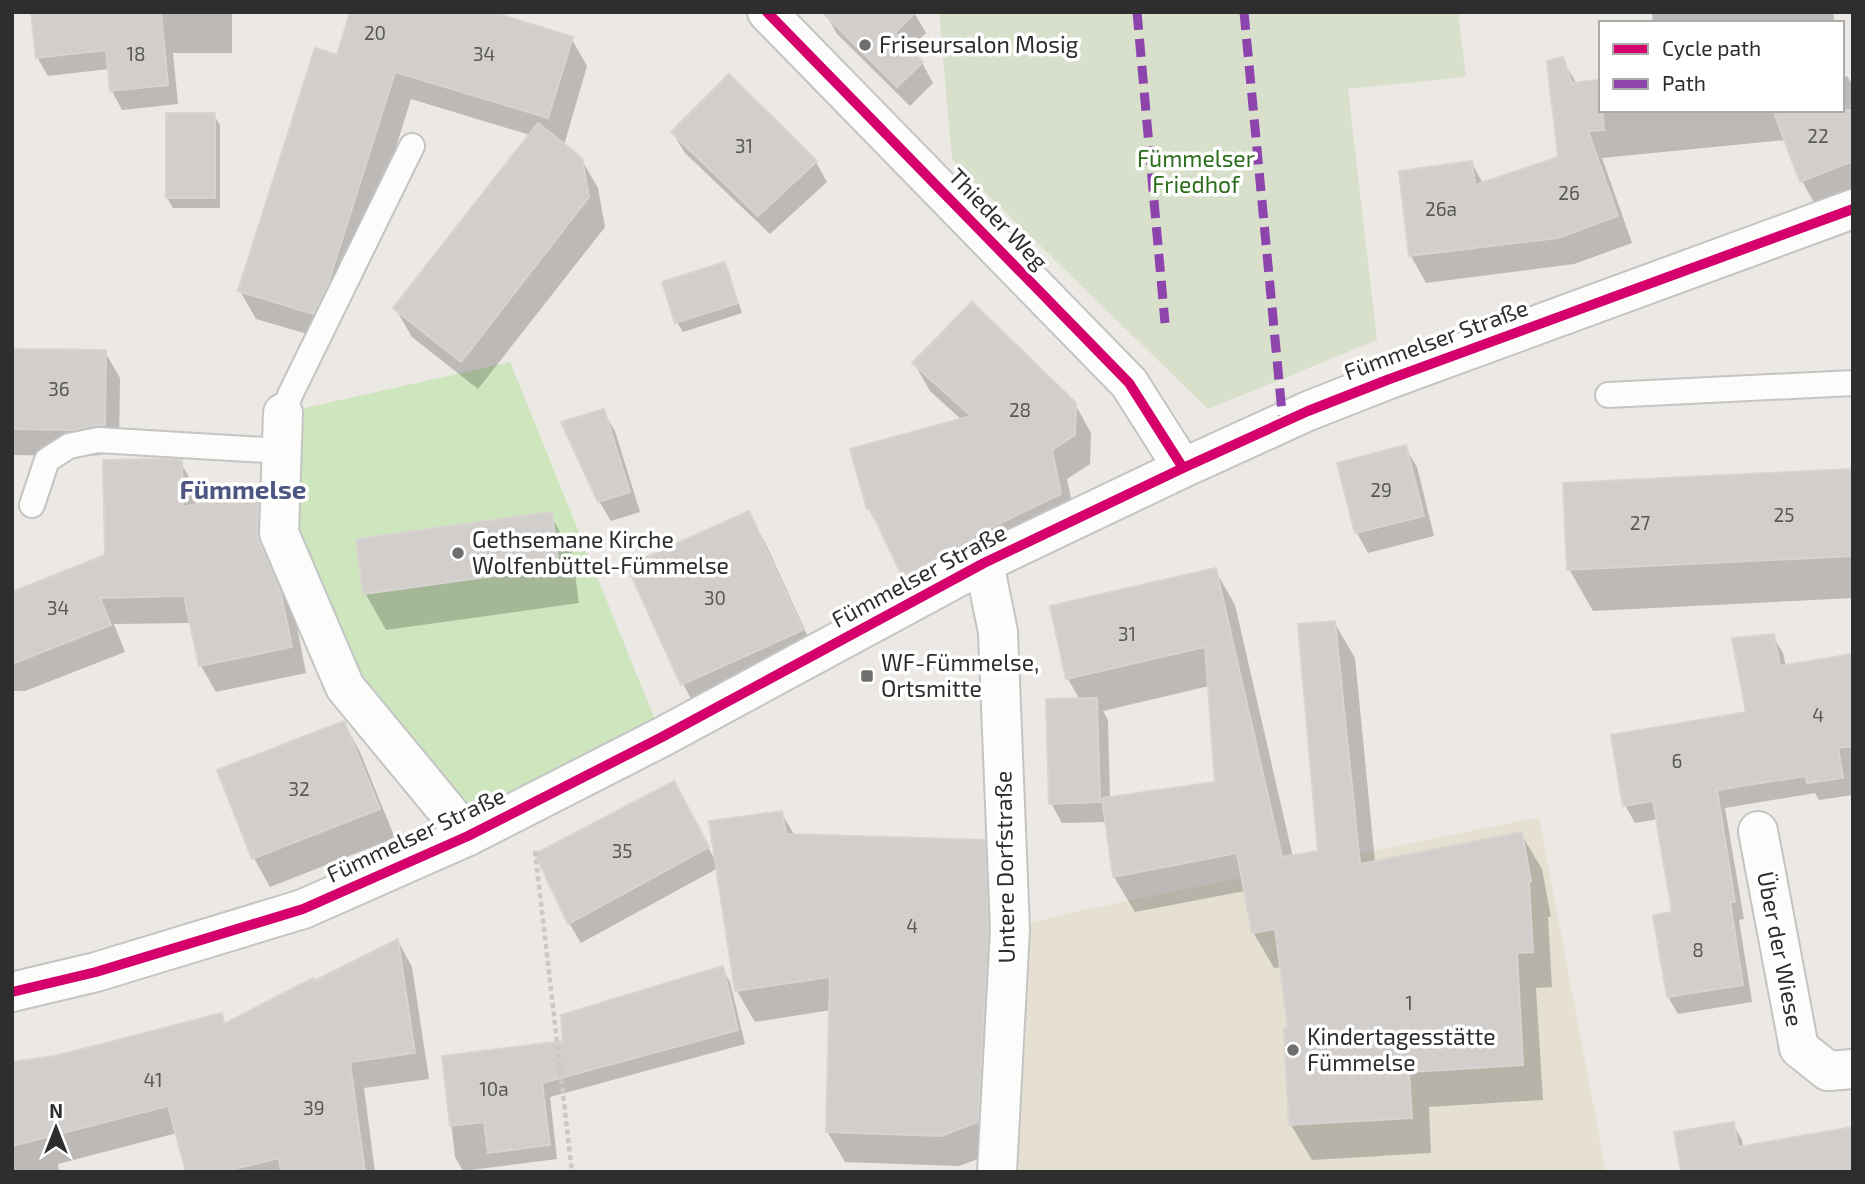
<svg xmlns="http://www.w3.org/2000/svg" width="1865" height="1184" font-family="'Exo 2',sans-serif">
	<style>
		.education { fill: #e6e0d3 }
		.green { fill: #cee6be }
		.cemetery { fill: #d8e0cc }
		.shadow { fill: #0003; fill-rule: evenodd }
		.building { fill: #d1cecb; stroke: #d7d4d0; stroke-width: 2 }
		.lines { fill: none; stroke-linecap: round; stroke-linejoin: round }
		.lane-casing { stroke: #c5c4c5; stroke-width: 28 }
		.street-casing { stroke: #c5c4c5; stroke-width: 42 }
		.secondary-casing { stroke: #c5c4c5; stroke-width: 42 }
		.path { stroke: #c9c9c8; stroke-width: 4.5; stroke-dasharray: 5 3.5; stroke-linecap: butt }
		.lane { stroke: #fcfcfb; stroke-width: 24 }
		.street { stroke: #fcfcfb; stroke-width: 38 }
		.secondary { stroke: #fcfcfb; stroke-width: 38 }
		.quiet { stroke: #8e44ad; stroke-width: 9; stroke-dasharray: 18 9; stroke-linecap: butt }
		.cycleway-casing { stroke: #fff; stroke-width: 15 }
		.cycleway { stroke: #d6006c; stroke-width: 10 }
		.poi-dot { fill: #706f6e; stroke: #fff; stroke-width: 2.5 }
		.labels { text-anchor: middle; stroke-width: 7; stroke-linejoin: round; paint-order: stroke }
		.number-label { font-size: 19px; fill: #585857 }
		.poi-label { font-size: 23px; fill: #2e2e2e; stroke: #fff; text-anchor: start }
		.park-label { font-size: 23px; fill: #2c6e1b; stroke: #fff }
		.street-label { font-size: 23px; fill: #2e2e2e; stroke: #fff }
		.quarter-label { font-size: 26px; font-weight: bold; fill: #4d5680; stroke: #fff }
	</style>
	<rect width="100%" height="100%" fill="#ece8e4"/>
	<path class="education" d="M1539 817 1606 1172H998L1010 929 1064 914Z"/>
	<path class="green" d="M510 362 662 737 468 836 345 687 279 533 283 413Z"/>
	<path class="cemetery" d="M939 12H1458L1466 77 1348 89 1377 340 1208 409 952 160Z"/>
	<path class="shadow" d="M33 12H232V53H173L178 104 122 110 112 91 109 69 48 76 37 57Z
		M914 12 926 33 909 50 922 63 933 83 910 106 837 34 826 14Z
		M1652 12H1833L1835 23H1653Z
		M571 38 587 66 564 145 581 159 598 188 605 227 478 389 412 337 395 308 530 135 411 99 345 309 321 338 256 319 240 291 339 57Z
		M1562 59 1577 84 1601 81V110H1842V78L1847 76 1853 86V194L1817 208 1802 181 1786 140 1602 158 1632 243 1574 264 1426 283 1411 256 1401 172 1472 163 1483 184 1560 158Z
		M214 115 220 125V208H173L167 198Z
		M673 133 816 162 827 182 770 234 685 153Z
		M724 264 729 274 742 313 683 332 677 322Z
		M12 351 105 352 120 378 119 452 91 456 12 455Z
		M914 363 1075 404 1091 433 1090 464 1067 479 1076 522 920 603 868 508 963 421 930 391Z
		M603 411 615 431 640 512 611 521 599 501Z
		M1405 447 1417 467 1434 536 1368 553 1357 533 1339 464Z
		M180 462 196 488V505L258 491 273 517 271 560 273 569 296 622 306 673 216 692 201 666 192 623 114 624 125 652 25 691H12V594L107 556Z
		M1853 471V598L1593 611 1569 569Z
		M748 513 765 542 818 659 699 713 683 684Z
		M551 516 572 553 579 603 386 630 365 593Z
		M1215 570 1235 605 1293 857 1320 853 1334 622 1355 658 1375 862 1521 834 1542 869 1551 917H1548L1552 987 1536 988 1543 1100 1429 1107 1431 1153 1312 1160 1291 1125 1290 1029 1282 967 1274 968 1253 932 1245 891 1135 912 1114 877 1107 822 1062 823 1051 803 1080 700 1068 679 1052 608ZM1209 686 1216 783 1110 799 1108 720 1103 711Z
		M1773 636 1783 653 1786 667 1853 656V795L1819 800 1815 793 1725 808 1744 919 1739 920 1752 1002 1678 1014 1668 997 1655 916 1674 913 1658 819 1635 823 1625 805 1748 714Z
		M344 723 360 752 395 838 270 887 254 858 219 771Z
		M685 803 717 864 781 812 795 836 983 842 1002 873 995 1153 959 1166 845 1162 827 1131 831 1010 755 1022 737 991 718 868 581 943 569 923Z
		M398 941 412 967 429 1079 364 1088 375 1172H187L177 1133 58 1164 59 1172H12V1063L55 1058 221 1015 226 1025Z
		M722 968 730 982 745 1044 550 1097 557 1159 463 1171 455 1157 444 1057 565 1042Z
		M1733 1124 1742 1140 1743 1147 1682 1172Z"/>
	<path class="building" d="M31 12H161L168 85 110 91 106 50 36 58Z
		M350 12H492L573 37 548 118 395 72 329 281 313 314 238 291 315 48 337 55Z
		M822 12H916L895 33 923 62 897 87Z
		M1563 57 1572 83 1598 80 1601 110H1602L1604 130 1588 131 1618 216 1558 238 1409 256 1399 171 1472 161 1475 185 1558 157 1547 61Z
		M729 74 817 161 758 216 671 132Z
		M1773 110H1853V161L1800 182Z
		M166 113H215V198H166Z
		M538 123 582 158 589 197 461 362 393 308Z
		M725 262 738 303 675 323 662 282Z
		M972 302 1076 403 1075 435 1052 450 1061 494 973 536 975 541 902 576 870 508 867 509 850 449 971 416 912 363Z
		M12 349 106 350 105 425H95L75 430 12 429Z
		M604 409 630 492 598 502 561 422Z
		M1406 445 1424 516 1355 533 1337 463Z
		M162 459 182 460 183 507 259 489 257 532 259 541 281 594 292 647 199 666 184 596 100 598 111 625 12 664V592L105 555 103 460Z
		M1853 469V556L1567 570 1563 483Z
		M749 511 803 630 681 685 627 566Z
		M552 512 559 567 363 594 356 539Z
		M1216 568 1282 857 1318 851 1298 624 1335 621 1360 864 1522 832 1531 881 1529 882 1533 952 1517 953 1523 1065 1409 1072 1412 1118 1289 1125 1284 1028H1288L1275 929 1252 933 1237 853 1113 877 1102 798 1215 782 1205 647 1066 679 1050 606Z
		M1774 634 1780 666 1853 654V746L1838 748 1843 778 1807 783 1806 776 1717 790 1735 902H1730L1743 985 1667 997 1653 915 1672 912 1653 801 1623 806 1611 735 1746 712 1732 638Z
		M1097 698 1100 802 1049 804 1046 699Z
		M344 721 380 809 252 859 217 770Z
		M674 781 709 847 568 924 535 854Z
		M782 811 786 834 985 840 988 929 978 1122 941 1136 826 1132 830 977 735 991 709 821Z
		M398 939 415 1053 350 1062 365 1172H281L279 1158 222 1172H186L168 1106 12 1146V1062L55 1056 222 1013 224 1024 313 978 314 981Z
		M723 966 738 1030 542 1083 550 1145 488 1153 484 1122 450 1126 442 1056 563 1041 561 1015Z
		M1734 1122 1738 1147 1853 1127V1172H1681L1674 1132Z"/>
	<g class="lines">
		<g class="lane-casing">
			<path id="lane" d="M1608 395 1853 383
				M283 413 290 395 412 146
				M32 505 47 460 69 446 98 440 282 451"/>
		</g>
		<g class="street-casing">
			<path id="street" d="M283 413 279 533 345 687 468 836
				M984 563 998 632 1010 929 997 1172
				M1758 831 1799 1048 1828 1071 1853 1069"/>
		</g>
		<g class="secondary-casing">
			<path id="secondary" d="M767 12 1129 383 1183 468
				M12 992 96 972 303 909 468 836 662 737 984 563 1183 468 1308 411 1387 380 1853 209"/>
		</g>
		<path class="path" d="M535 851 572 1172"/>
		<use href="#lane" class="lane"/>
		<use href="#street" class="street"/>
		<use href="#secondary" class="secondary"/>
		<path class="quiet" d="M1137 12 1165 323
			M1244 12 1283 423"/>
		<g class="cycleway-casing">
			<path id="cycleway" d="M767 12 1129 383 1183 468
				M12 992 96 972 303 909 468 836 662 737 984 563 1183 468 1308 411 1387 380 1853 209"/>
		</g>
		<use href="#cycleway" class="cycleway"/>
	</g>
	<g class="poi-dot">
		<circle cx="865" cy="45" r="7"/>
		<circle cx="458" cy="553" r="7"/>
		<rect x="860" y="669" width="14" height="14" rx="3.5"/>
		<circle cx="1293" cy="1050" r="7"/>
	</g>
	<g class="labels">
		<g class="number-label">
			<text x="375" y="40">20</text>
			<text x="136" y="61">18</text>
			<text x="484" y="61">34</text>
			<text x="1818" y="143">22</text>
			<text x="744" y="153">31</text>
			<text x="1569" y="200">26</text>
			<text x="1441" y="216">26a</text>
			<text x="59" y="396">36</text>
			<text x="1020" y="417">28</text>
			<text x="1381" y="497">29</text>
			<text x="1784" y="522">25</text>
			<text x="1640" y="530">27</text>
			<text x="715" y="605">30</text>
			<text x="58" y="615">34</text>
			<text x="1127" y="641">31</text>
			<text x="1818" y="722">4</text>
			<text x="1677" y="768">6</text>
			<text x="299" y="796">32</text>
			<text x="622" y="858">35</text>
			<text x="912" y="933">4</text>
			<text x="1698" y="957">8</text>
			<text x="1409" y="1010">1</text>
			<text x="153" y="1087">41</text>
			<text x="494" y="1096">10a</text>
			<text x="314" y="1115">39</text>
		</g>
		<g class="poi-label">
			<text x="879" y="53">Friseursalon Mosig</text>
			<text x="472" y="548">Gethsemane Kirche<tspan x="472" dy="26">Wolfenbüttel-Fümmelse</tspan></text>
			<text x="881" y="671">WF-Fümmelse,<tspan x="881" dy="26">Ortsmitte</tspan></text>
			<text x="1307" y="1045">Kindertagesstätte<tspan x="1307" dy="26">Fümmelse</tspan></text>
		</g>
		<g class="park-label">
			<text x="1196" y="167">Fümmelser<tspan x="1196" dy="26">Friedhof</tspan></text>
		</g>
		<g class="street-label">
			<text transform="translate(998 219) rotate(46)" y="8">Thieder Weg</text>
			<text transform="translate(1436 340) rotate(-20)" y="8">Fümmelser Straße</text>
			<text transform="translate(919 576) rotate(-28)" y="8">Fümmelser Straße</text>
			<text transform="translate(416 835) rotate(-25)" y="8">Fümmelser Straße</text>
			<text transform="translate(1005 867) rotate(-91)" y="8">Untere Dorfstraße</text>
			<text transform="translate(1780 949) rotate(79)" y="8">Über der Wiese</text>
		</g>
		<g class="quarter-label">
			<text x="243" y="499">Fümmelse</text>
		</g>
	</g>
	<rect width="1865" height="1184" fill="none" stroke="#2e2e2e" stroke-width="28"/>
	<rect x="1599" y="21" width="245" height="91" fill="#ffffff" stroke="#ababab" stroke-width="2"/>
	<rect x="1613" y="44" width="35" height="10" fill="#d6006c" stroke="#ababab" stroke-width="2"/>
	<text x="1662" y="56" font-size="21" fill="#2e2e2e">Cycle path</text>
	<rect x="1613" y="79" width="35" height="10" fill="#8e44ad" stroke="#ababab" stroke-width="2"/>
	<text x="1662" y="91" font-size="21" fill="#2e2e2e">Path</text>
	<g transform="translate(56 1128)" stroke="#ffffff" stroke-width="5" paint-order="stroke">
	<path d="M0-5L12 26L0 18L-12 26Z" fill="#2e2e2e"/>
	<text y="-10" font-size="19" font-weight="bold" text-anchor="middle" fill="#2e2e2e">N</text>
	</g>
</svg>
